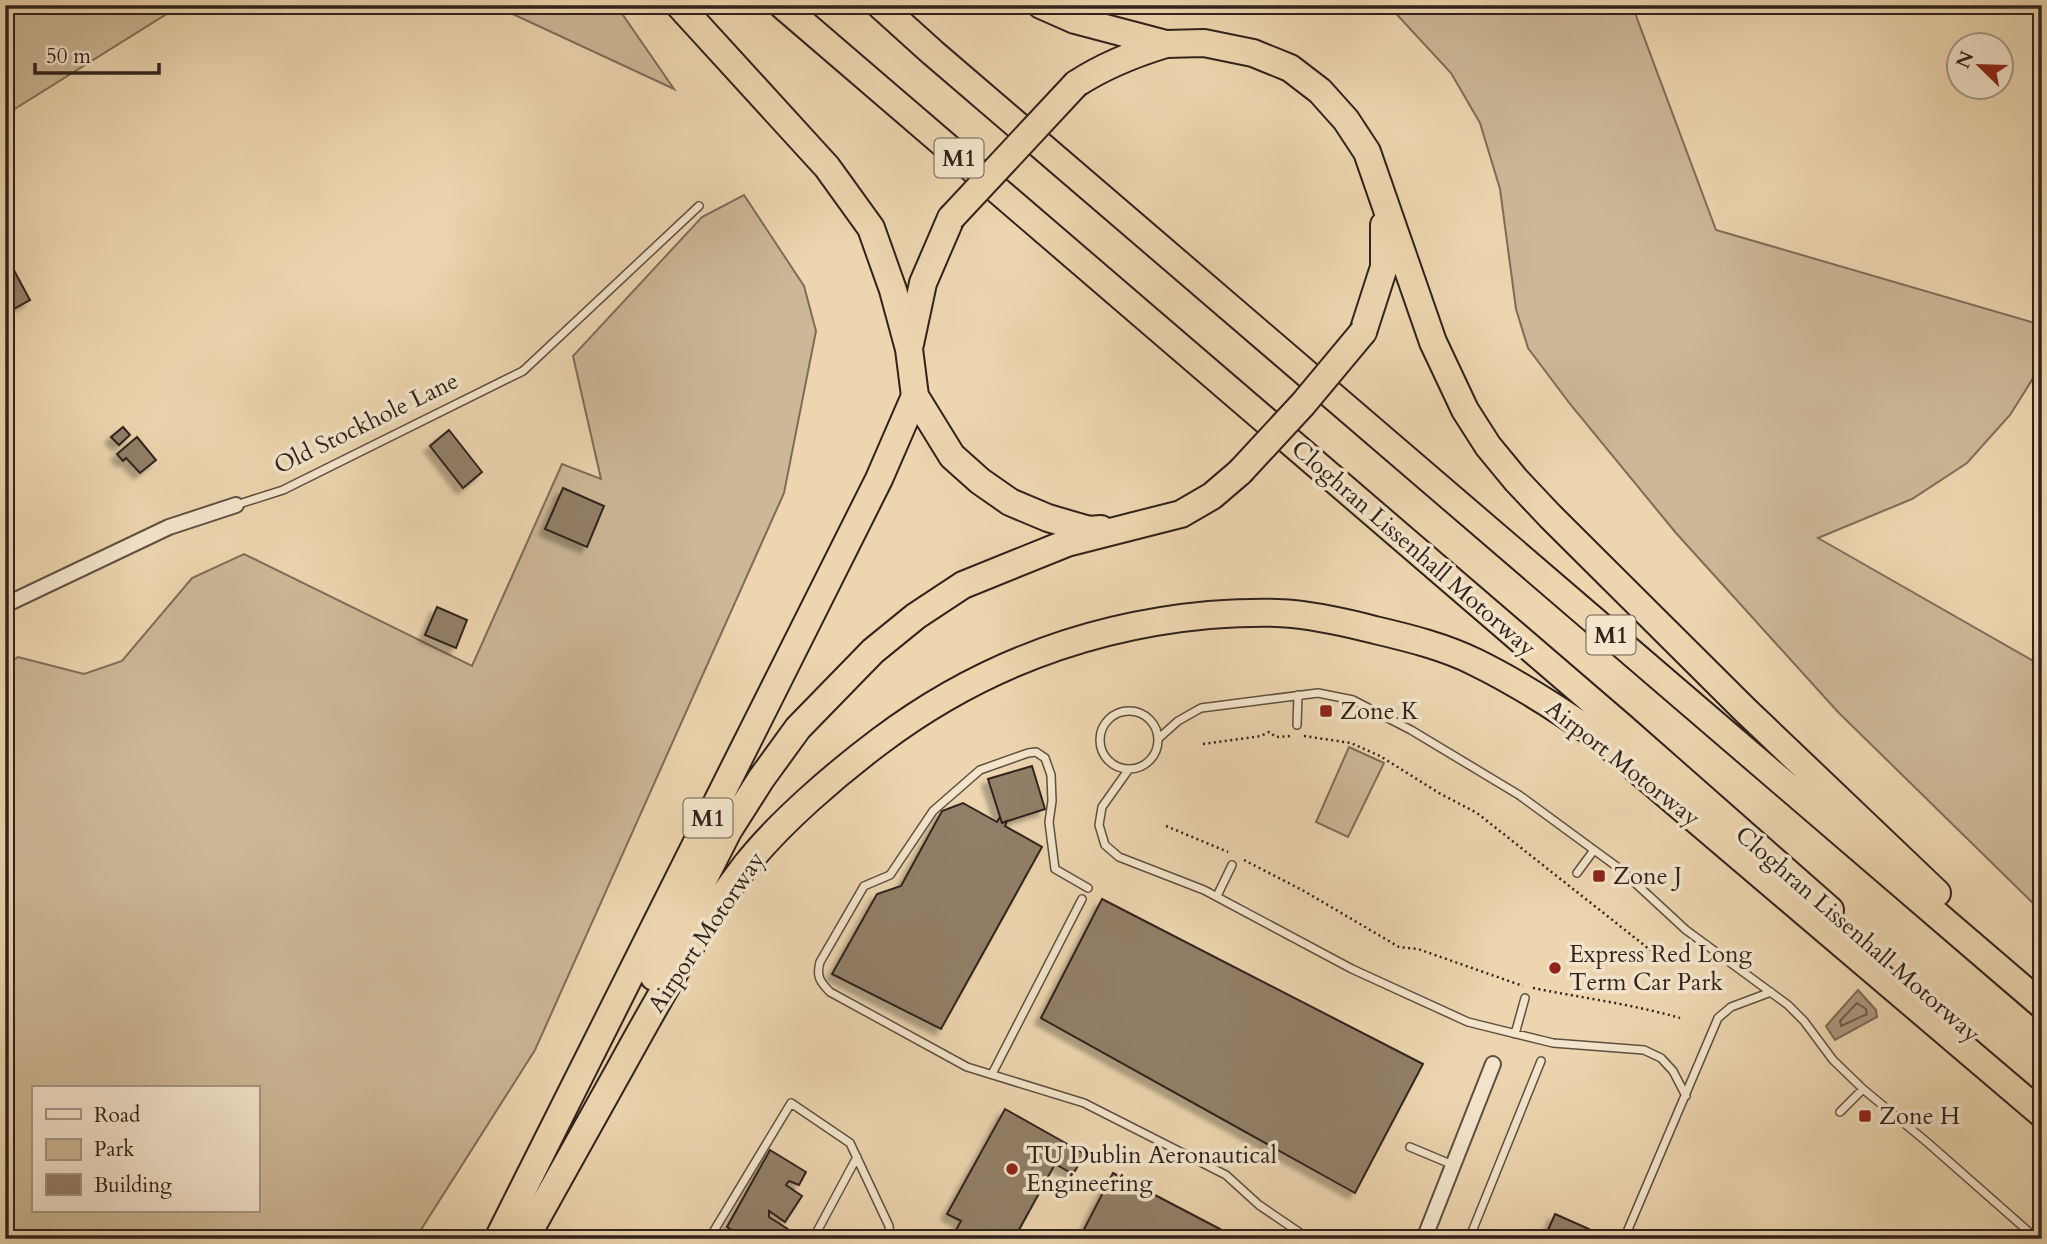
<svg xmlns="http://www.w3.org/2000/svg" width="2047" height="1244" font-family="Cardo,serif">
	<style>
		.green { fill: #ccb796; stroke: #7e6c59; stroke-width: 2; fill-rule: evenodd }
		.water { fill: #ac987d; stroke: #7b6956; stroke-width: 2 }
		.lines { fill: none; stroke-linecap: round; stroke-linejoin: round }
		.shore { stroke: #6e5d4c; stroke-width: 2 }
		.building { fill: #927f68; stroke: #31221c; stroke-width: 2; filter: url(#shadow) }
		.lane-casing { stroke: #604f41; stroke-width: 10 }
		.street-casing { stroke: #604f41; stroke-width: 18 }
		.highway-casing { stroke: #31221c; stroke-width: 30 }
		.path { stroke: #31221c; stroke-width: 2.5; stroke-dasharray: 2 3.5; stroke-linecap: butt }
		.lane { stroke: #f3e4cb; stroke-width: 7 }
		.street { stroke: #f3e4cb; stroke-width: 14 }
		.highway { stroke: #ecd5af; stroke-width: 26 }
		.highway-bridge-casing { stroke: #31221c; stroke-width: 30; stroke-linecap: butt }
		.highway-bridge { stroke: #ecd5af; stroke-width: 26 }
		.poi-dot { fill: #8f2418; stroke: #f3e4cb; stroke-width: 2.5 }
		.labels { text-anchor: middle; stroke-width: 7; stroke-linejoin: round; paint-order: stroke }
		.shield { fill: #f3e4cb; stroke: #6b5c50; stroke-width: 2 }
		.shield-label { font-size: 23px; font-weight: bold; fill: #31221c }
		.street-label { font-size: 24px; fill: #31221c; stroke: #f3e4cb }
		.poi-label { font-size: 24px; fill: #31221c; stroke: #f3e4cb; text-anchor: start }
	</style>
	<defs>
		<filter id="shadow"><feDropShadow dx="-6" dy="6" stdDeviation="2" flood-color="#0004"/></filter>
	</defs>
	<rect width="100%" height="100%" fill="#ecd5af"/>
	<filter id="stains"><feTurbulence type="fractalNoise" baseFrequency=".00286" numOctaves="4"/><feColorMatrix values="0 0 0 0 .2 0 0 0 0 .09 0 0 0 0 .02 0 0 0 .5 -.17"/></filter>
	<radialGradient id="worn" r=".72"><stop offset=".6" stop-color="#630" stop-opacity="0"/><stop offset="1" stop-color="#630" stop-opacity=".3"/></radialGradient>
	<path class="green" d="M5 5H181L5 115Z
		M493 5H616L674 89Z
		M1388 5H1632L1716 230 2042 325V364L2010 415 1967 463 1912 499 1818 538 2042 666V912L1838 712 1676 533 1570 404 1528 348 1516 309 1500 189 1480 123 1451 73Z
		M744 195 804 286 816 331 784 493 535 1050 417 1236 416 1239H5V665L18 657 84 674 122 661 192 578 244 554 472 666 562 464 601 479 573 356 702 217ZM33 1088H257V1211H33Z
		M1349 747 1384 763 1348 837 1316 822Z"/>
	<path class="water" d="M1858 990 1876 1010 1877 1017 1835 1040 1826 1026Z"/>
	<g class="lines">
		<path class="shore" d="M1857 1003 1866 1009 1867 1014 1841 1026 1840 1021Z"/>
	</g>
	<path class="building" d="M10 263 30 300 12 310 5 297V266Z
		M123 427 130 435 119 445 111 437Z
		M449 430 482 472 463 488 430 446Z
		M137 437 156 460 140 473 126 458 123 461 117 454Z
		M563 488 604 506 587 547 545 529Z
		M437 607 467 620 456 648 425 635Z
		M1032 766 1045 809 1002 823 988 779Z
		M963 803 997 822 1000 817 1002 823 1007 821 1005 826 1042 847 941 1029 832 974 877 894 901 886 942 811Z
		M1102 899 1423 1064 1355 1193 1041 1018Z
		M1005 1109 1085 1154 1073 1174 1055 1164 1014 1239H951L961 1221 947 1214Z
		M770 1150 806 1172 799 1185 789 1181 786 1185 802 1196 785 1222 769 1211V1217L791 1231 787 1239H747L727 1227Z
		M1113 1173 1239 1239H1079Z
		M1555 1214 1589 1229 1585 1239H1544Z"/>
	<g class="lines">
		<g class="lane-casing">
			<path id="lane" d="M236 505 283 490 523 371 699 206
				M1100 740a29 29 0 1 1 58 0a29 29 0 1 1-58 0Z
				M1297 725 1298 695
				M1159 738 1178 721 1201 708 1318 693 1353 700 1411 730 1519 795 1620 869 1686 930 1788 1005 1804 1021 1833 1060 1863 1089 1928 1143 2037 1239
				M1129 769 1102 807 1099 825 1105 845 1119 857 1204 890 1352 969 1468 1022 1553 1043 1644 1050 1661 1058 1673 1071 1686 1096
				M1577 873 1594 850
				M1088 888 1055 869 1049 822 1052 801 1051 775 1045 758 1036 752 1028 753 980 770 933 811 890 875 864 886 820 962C816 976 820 982 830 992L967 1067 1084 1103 1226 1175 1259 1205 1309 1239
				M1217 896 1232 865
				M1515 1034 1525 998
				M992 1074 1082 899
				M1840 1112 1863 1089
				M1410 1147 1453 1165
				M720 1239 712 1234 791 1103 850 1143 889 1226 890 1239
				M813 1239 857 1157
				M1469 1239 1541 1061
				M1624 1239 1718 1018 1731 1007 1771 992"/>
		</g>
		<g class="street-casing">
			<path id="street" d="M5 605 169 527 236 505
				M1424 1239 1493 1064"/>
		</g>
		<g class="highway-casing">
			<path id="highway" d="M679 5 827 167 871 228 893 290 909 349 915 396 952 456 980 481 1010 502 1048 518 1089 530 1101 529
				M782 5 1621 726 1830 910
				M880 5 932 52 2042 1005
				M1041 5 1075 20 1166 44 1204 43 1253 53 1290 68 1320 91 1346 120 1367 152 1433 342 1465 410 1488 446 1516 480 1550 516 1744 709 1937 893
				M1076 84C1105 65 1133 54 1166 44
				M1363 332 1384 267V225
				M910 344 923 283 951 218
				M654 977 728 831 761 779 798 728 873 651 916 616 963 585 1067 543 1181 514 1212 496 1240 472
				M498 1239 879 479 915 396
				M525 1239C557 1182 589 1124 621 1067 659 998 698 928 746 865 780 822 836 774 880 741 977 668 1088 626 1209 615 1236 613 1266 611 1293 614 1321 617 1348 623 1375 630 1409 638 1445 647 1475 662 1520 684 1560 710 1601 739L2042 1114"/>
		</g>
		<path class="path" d="M1304 736 1351 743 1380 756 1439 793 1477 813 1668 964
			M1203 744 1261 736 1269 732 1276 737 1290 736
			M1166 826 1228 852
			M1244 860 1304 891 1399 947 1418 949 1523 986
			M1533 988C1582 998 1632 1004 1680 1018"/>
		<use href="#lane" class="lane"/>
		<use href="#street" class="street"/>
		<use href="#highway" class="highway"/>
		<g class="highway-bridge-casing">
			<path id="highway-bridge" d="M951 218 1076 84
				M1240 472 1303 404 1363 332"/>
		</g>
		<use href="#highway-bridge" class="highway-bridge"/>
	</g>
	<g class="poi-dot">
		<rect x="1319" y="704" width="14" height="14" rx="3.5"/>
		<rect x="1592" y="869" width="14" height="14" rx="3.5"/>
		<circle cx="1555" cy="968" r="7"/>
		<rect x="1858" y="1109" width="14" height="14" rx="3.5"/>
		<circle cx="1012" cy="1169" r="7"/>
	</g>
	<g class="labels">
		<g class="shield">
			<rect x="934.5" y="138.5" width="49" height="39" rx="5"/>
			<rect x="1586.5" y="615.5" width="49" height="39" rx="5"/>
			<rect x="683.5" y="798.5" width="49" height="39" rx="5"/>
		</g>
		<g class="shield-label">
			<text x="959" y="166">M1</text>
			<text x="1611" y="643">M1</text>
			<text x="708" y="826">M1</text>
		</g>
		<g class="street-label">
			<text transform="translate(366 423) rotate(-26)" y="8">Old Stockhole Lane</text>
			<text transform="translate(1414 548) rotate(41)" y="8">Cloghran Lissenhall Motorway</text>
			<text transform="translate(1623 763) rotate(38)" y="8">Airport Motorway</text>
			<text transform="translate(706 932) rotate(-56)" y="8">Airport Motorway</text>
			<text transform="translate(1858 934) rotate(41)" y="8">Cloghran Lissenhall Motorway</text>
		</g>
		<g class="poi-label">
			<text x="1340" y="719">Zone K</text>
			<text x="1613" y="884">Zone J</text>
			<text x="1569" y="962">Express Red Long<tspan x="1569" dy="28">Term Car Park</tspan></text>
			<text x="1879" y="1124">Zone H</text>
			<text x="1026" y="1163">TU Dublin Aeronautical<tspan x="1026" dy="28">Engineering</tspan></text>
		</g>
	</g>
	<rect width="2047" height="1244" fill="none" stroke="#ecd5af" stroke-width="28"/>
	<rect x="7" y="7" width="2033" height="1230" fill="none" stroke="#31221c" stroke-width="3.5"/>
	<rect x="14" y="14" width="2019" height="1216" fill="none" stroke="#31221c" stroke-width="2"/>
	<rect x="32" y="1086" width="228" height="126" fill="#f3e4cb" stroke="#a59685" stroke-width="2"/>
	<rect x="46" y="1109" width="35" height="10" fill="#f3e4cb" stroke="#a59685" stroke-width="2"/>
	<text x="94" y="1122" font-size="21" fill="#31221c">Road</text>
	<rect x="46" y="1139" width="35" height="21" fill="#ccb796" stroke="#a59685" stroke-width="2"/>
	<text x="94" y="1156" font-size="21" fill="#31221c">Park</text>
	<rect x="46" y="1174" width="35" height="21" fill="#927f68" stroke="#a59685" stroke-width="2"/>
	<text x="94" y="1192" font-size="21" fill="#31221c">Building</text>
	<g transform="translate(1980 66) rotate(293)"><circle r="33" fill="#f3e4cb" stroke="#a59685" stroke-width="2"/>
	<path d="M0-5L12 26L0 18L-12 26Z" fill="#8f2418"/>
	<text y="-10" font-size="19" font-weight="bold" text-anchor="middle" fill="#31221c">N</text>
	</g>
	<path d="M35 63v10h124v-10" fill="none" stroke="#31221c" stroke-width="3.5"/>
	<text x="46" y="63" font-size="21" fill="#31221c" stroke="#f3e4cb" stroke-width="5" paint-order="stroke">50 m</text>
	<rect width="100%" height="100%" filter="url(#stains)"/>
	<rect width="100%" height="100%" fill="url(#worn)"/>
</svg>
